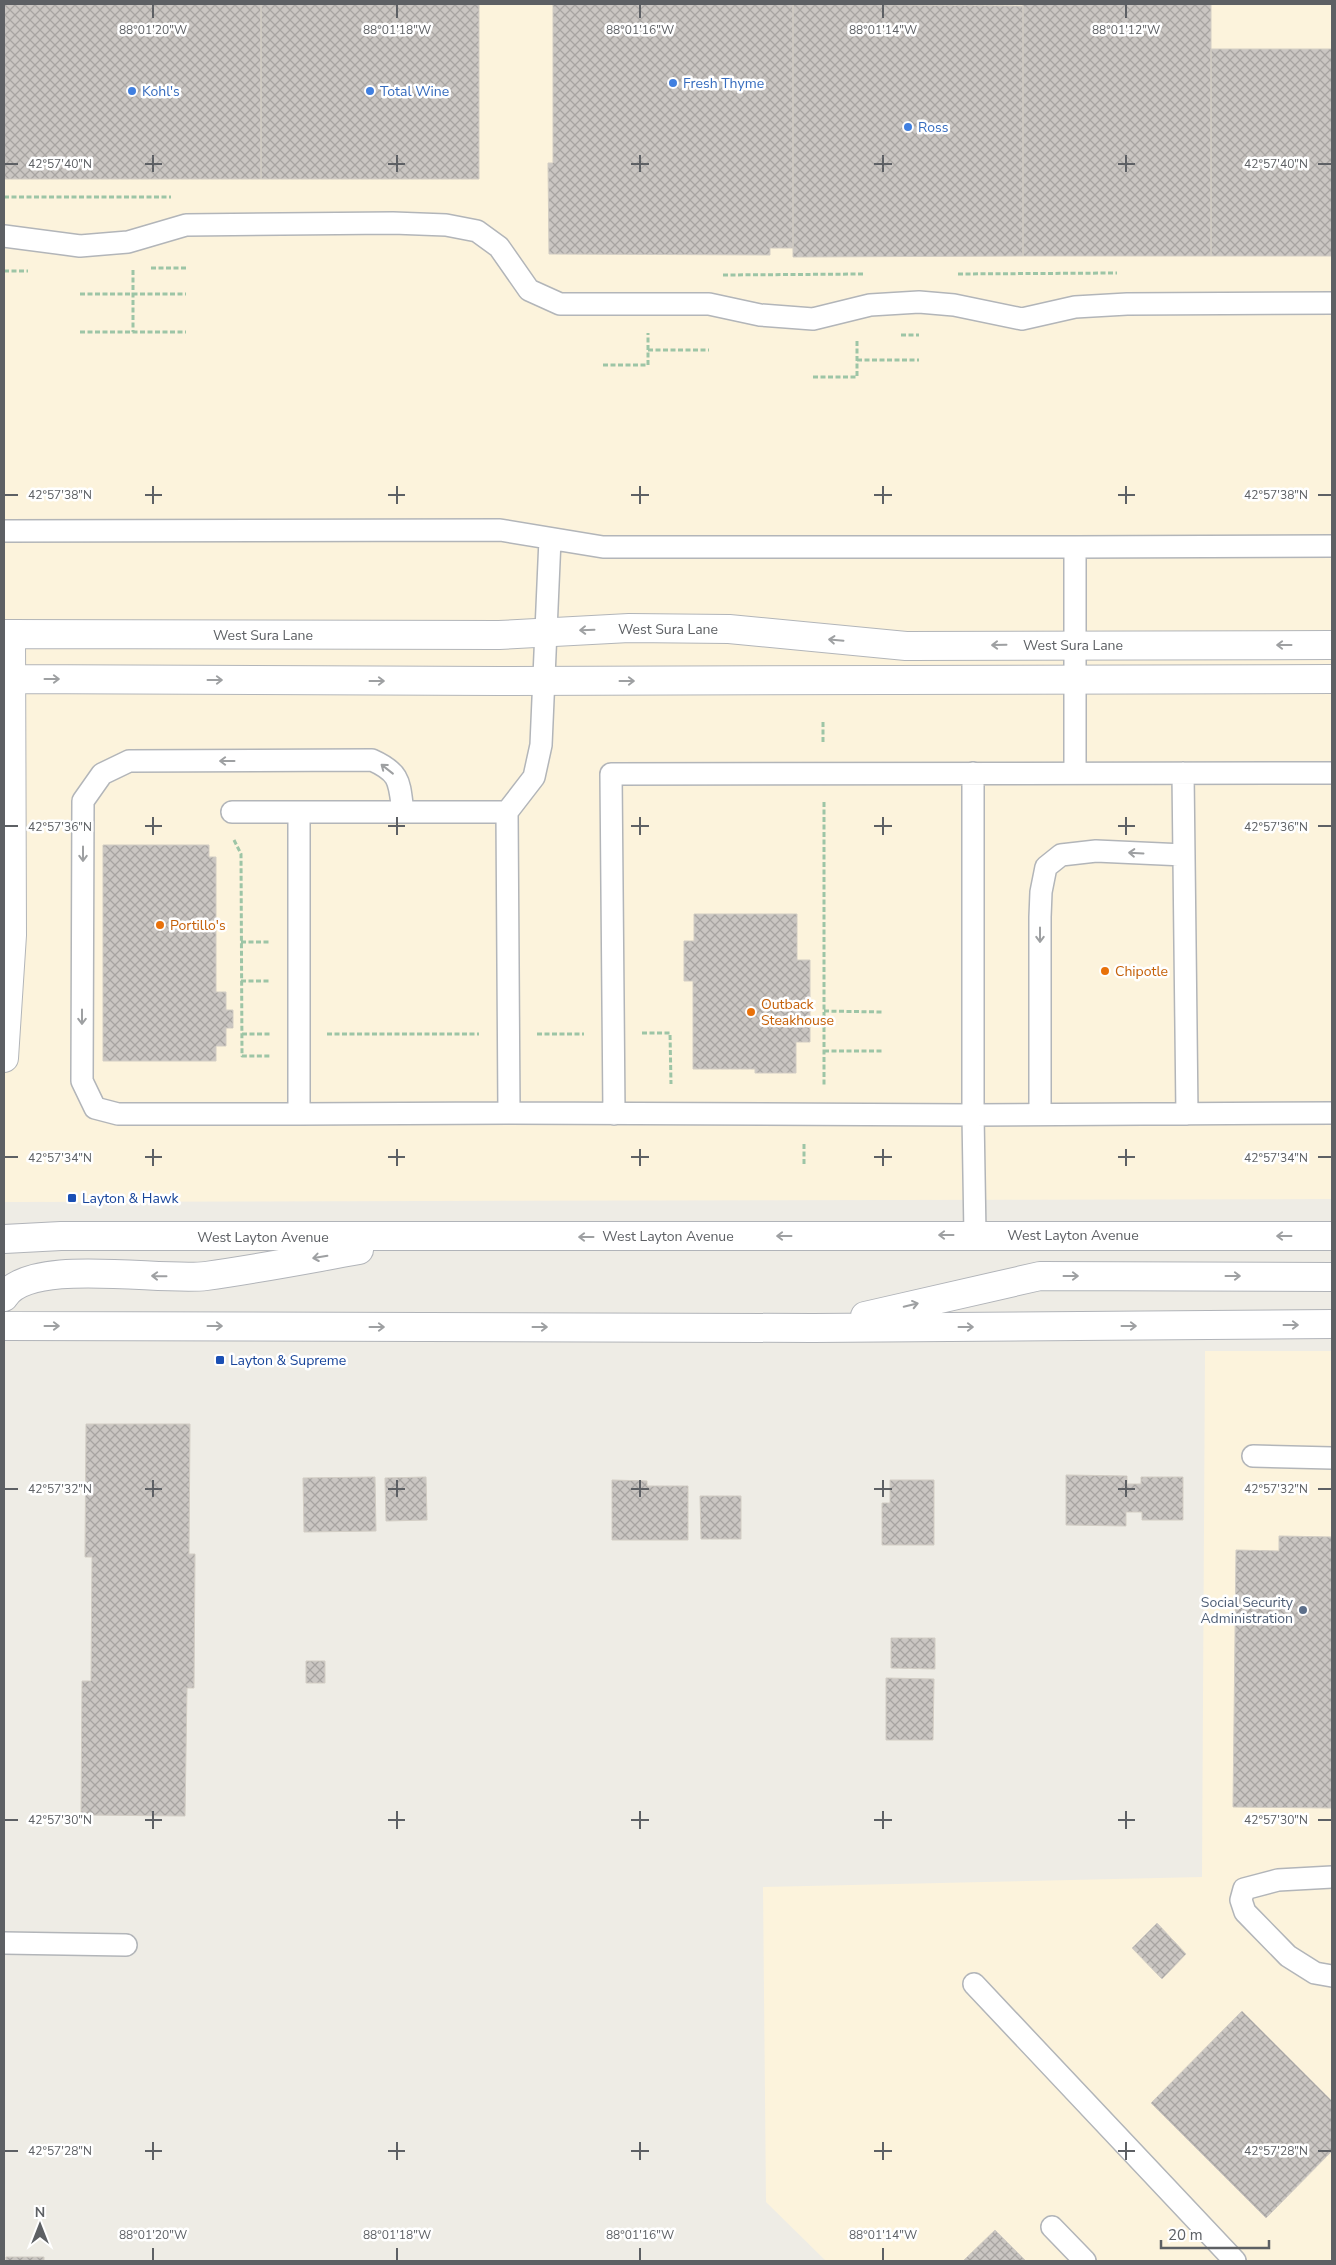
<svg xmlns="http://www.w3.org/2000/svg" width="1336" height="2265" font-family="'Nunito Sans',sans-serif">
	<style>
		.commercial { fill: #fcf3dc }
		.building { fill: url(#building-cross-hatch); stroke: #d2cdc4 }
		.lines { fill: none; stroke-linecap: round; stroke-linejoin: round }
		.lane-casing { stroke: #b2b5b9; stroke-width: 24 }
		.street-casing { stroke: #b2b5b9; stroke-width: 30 }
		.secondary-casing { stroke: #b1b4b9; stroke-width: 30 }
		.path { stroke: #9dc5a6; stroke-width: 3; stroke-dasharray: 5 2.5; stroke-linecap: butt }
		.lane { stroke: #fff; stroke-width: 21 }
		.street { stroke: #fff; stroke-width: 28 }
		.secondary { stroke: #fff; stroke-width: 28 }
		.oneway { stroke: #9ea0a2 }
		.ticks { fill: none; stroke: #5d6064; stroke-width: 2 }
		.shop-dot { fill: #3f7fe0; stroke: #fff; stroke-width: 2 }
		.food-dot { fill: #e8710a; stroke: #fff; stroke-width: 2 }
		.transit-dot { fill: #1a4fb4; stroke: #fff; stroke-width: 2 }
		.service-dot { fill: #5c6f8a; stroke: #fff; stroke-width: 2 }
		.labels { text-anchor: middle; stroke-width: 5; stroke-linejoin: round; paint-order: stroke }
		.shop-label { font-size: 14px; fill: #366cbe; stroke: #fff; text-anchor: start }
		.street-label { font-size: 14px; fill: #5d6064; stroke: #fff }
		.food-label { font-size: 14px; fill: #c56008; stroke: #fff; text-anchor: start }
		.transit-label { font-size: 14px; fill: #164399; stroke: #fff; text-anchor: start }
		.service-label { font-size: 14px; fill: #4e5e75; stroke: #fff; text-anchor: end }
		.ticks-label { font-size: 12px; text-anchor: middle; fill: #5d6064; stroke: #fff; stroke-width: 5; stroke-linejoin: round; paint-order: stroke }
	</style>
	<defs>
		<pattern id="building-cross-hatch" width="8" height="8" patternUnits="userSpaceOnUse" patternTransform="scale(1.25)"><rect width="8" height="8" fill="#cac6c2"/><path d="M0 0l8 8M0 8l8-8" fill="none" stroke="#a7a4a1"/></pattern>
	</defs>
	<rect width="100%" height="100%" fill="#eeece5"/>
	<path class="commercial" d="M4 4H1332V1199L4 1202Z
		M1205 1351H1332V2261H826L766 2202 763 1887 1202 1877Z"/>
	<path class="building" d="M4 4H261V179H4Z
		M261 4H479V179H261Z
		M553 4H793V248H770V255L549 254 548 163H553Z
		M793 4 1023 6V256L793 257Z
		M1023 4H1211V256H1023Z
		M1211 49H1332V256H1211Z
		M103 845H209V857H216V992H226V1010H233V1028H226V1046H216V1061H103Z
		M694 914H797V960H810V1042H796V1073H755V1069H693V981H684V941H694Z
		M86 1424H190L189 1554H195L194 1688H187L185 1816 81 1815 82 1681H91L92 1557H85Z
		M1066 1475 1127 1476V1484H1141V1477H1183V1520H1142V1512H1126V1526L1066 1525Z
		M375 1477 376 1531 304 1532 303 1478Z
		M426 1477 427 1520 386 1521 385 1478Z
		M612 1480 647 1481V1486H688V1540H612Z
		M890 1480H934V1545H882V1503H890Z
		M700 1496H741V1539H701Z
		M1279 1536 1332 1537V1808L1233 1807 1236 1550 1279 1551Z
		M891 1638H935V1669L891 1668Z
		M306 1661H325V1683H306Z
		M886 1678 934 1679 933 1740H886Z
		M1157 1923 1186 1954 1162 1979 1132 1948Z
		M1242 2011 1332 2101V2151L1266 2218 1151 2103Z
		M995 2230 1026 2261H963Z
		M6 2257H44V2261H6Z"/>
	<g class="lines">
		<g class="lane-casing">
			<path id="lane" d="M4 236 80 246 128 242 186 225 393 223 446 225 477 231 499 247 529 290 560 304H709L760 315 813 319 870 305 919 302 954 305 1022 319 1075 307 1127 304 1332 303
				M4 531 500 530 603 547H1075
				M1075 773V547L1332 546
				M1183 773 1187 1114
				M232 812H507
				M299 812V1114L509 1113 507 812 534 777 541 745 550 539
				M509 1113 973 1115V773
				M1040 1113V917L1041 892 1046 867 1061 855 1096 851 1184 855
				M299 1114H118L95 1108 82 1081 83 801 102 774 129 761 372 760C401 773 399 782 403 812
				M614 1114 611 774 1332 773
				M975 1235 973 1115 1332 1113
				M1253 1456 1332 1458
				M1332 1877 1278 1880 1244 1889 1241 1900 1245 1912 1288 1956 1315 1973 1332 1976
				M4 1943 126 1945
				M974 1984 1235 2261
				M1052 2227 1085 2261"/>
		</g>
		<g class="street-casing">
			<path id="street" d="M4 634 499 635 629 628 729 629 906 646 1332 645
				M4 679 499 681 1332 679
				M4 1058 12 935 11 634"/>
		</g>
		<g class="secondary-casing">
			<path id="secondary" d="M4 1239 61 1236C485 1238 908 1234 1332 1236
				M4 1297C30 1256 161 1282 206 1276 257 1269 308 1259 359 1250
				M865 1316 1040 1276 1332 1277
				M4 1326 813 1328 1332 1324"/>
		</g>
		<path class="path" d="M4 197H171
			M151 268H186
			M133 270V332
			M4 271H28
			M958 274 1117 273
			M723 275 864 274
			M80 294H186
			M80 332H186
			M901 335H919
			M648 350H709
			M857 360H919
			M603 365H648V333
			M813 377H857V339
			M823 722V744
			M824 802V1086
			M234 840 241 854 242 1056H270
			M241 942H270
			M241 981H270
			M824 1011 883 1012
			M642 1033H670L671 1084
			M242 1034H271
			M327 1034H479
			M537 1034H584
			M824 1051H883
			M804 1144V1164"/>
		<use href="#lane" class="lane"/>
		<use href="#street" class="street"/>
		<use href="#secondary" class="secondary"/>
	</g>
	<defs><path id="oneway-shaft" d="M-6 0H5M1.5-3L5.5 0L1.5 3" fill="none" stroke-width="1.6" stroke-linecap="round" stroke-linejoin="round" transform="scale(1.25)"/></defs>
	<g class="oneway">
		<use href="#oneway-shaft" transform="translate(587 630) rotate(178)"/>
		<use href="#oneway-shaft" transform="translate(836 640) rotate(-175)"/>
		<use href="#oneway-shaft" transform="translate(999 645) rotate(179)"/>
		<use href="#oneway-shaft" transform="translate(1284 645) rotate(180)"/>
		<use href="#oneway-shaft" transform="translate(52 679)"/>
		<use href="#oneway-shaft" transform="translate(215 680)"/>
		<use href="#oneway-shaft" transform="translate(377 681)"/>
		<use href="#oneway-shaft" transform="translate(627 681)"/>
		<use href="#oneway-shaft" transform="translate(227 761) rotate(180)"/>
		<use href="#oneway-shaft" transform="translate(387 769) rotate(-142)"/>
		<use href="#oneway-shaft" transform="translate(1136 853) rotate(-177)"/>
		<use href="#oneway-shaft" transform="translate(83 854) rotate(90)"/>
		<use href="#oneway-shaft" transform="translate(1040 935) rotate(90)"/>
		<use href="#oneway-shaft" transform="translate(82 1017) rotate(90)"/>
		<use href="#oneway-shaft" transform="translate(946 1235) rotate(180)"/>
		<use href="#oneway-shaft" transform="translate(784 1236) rotate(180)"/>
		<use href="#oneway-shaft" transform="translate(1284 1236) rotate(-180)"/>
		<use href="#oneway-shaft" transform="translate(586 1237) rotate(180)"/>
		<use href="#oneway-shaft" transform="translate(320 1257) rotate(171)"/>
		<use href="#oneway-shaft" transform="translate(159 1276) rotate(-179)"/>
		<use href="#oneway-shaft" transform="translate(1071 1276)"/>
		<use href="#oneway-shaft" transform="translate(1233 1276)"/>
		<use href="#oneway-shaft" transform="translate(911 1305) rotate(-13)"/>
		<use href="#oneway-shaft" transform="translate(1291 1325)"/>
		<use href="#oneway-shaft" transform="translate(52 1326)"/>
		<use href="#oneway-shaft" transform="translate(215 1326)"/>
		<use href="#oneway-shaft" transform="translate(1129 1326)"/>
		<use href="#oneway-shaft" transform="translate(377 1327)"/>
		<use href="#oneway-shaft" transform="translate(540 1327)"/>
		<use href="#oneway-shaft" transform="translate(966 1327)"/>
	</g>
	<path class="ticks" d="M153 5V18M397 5V18M640 5V18M883 5V18M1126 5V18M153 155V172M397 155V172M640 155V172M883 155V172M1126 155V172M5 164H18M145 164H162M388 164H405M631 164H649M874 164H892M1118 164H1135M1318 164H1331M153 486V504M397 486V504M640 486V504M883 486V504M1126 486V504M5 495H18M145 495H162M388 495H405M631 495H649M874 495H892M1118 495H1135M1318 495H1331M153 817V835M397 817V835M640 817V835M883 817V835M1126 817V835M5 826H18M145 826H162M388 826H405M631 826H649M874 826H892M1118 826H1135M1318 826H1331M153 1149V1166M397 1149V1166M640 1149V1166M883 1149V1166M1126 1149V1166M5 1157H18M145 1157H162M388 1157H405M631 1157H649M874 1157H892M1118 1157H1135M1318 1157H1331M153 1480V1497M397 1480V1497M640 1480V1497M883 1480V1497M1126 1480V1497M5 1489H18M145 1489H162M388 1489H405M631 1489H649M874 1489H892M1118 1489H1135M1318 1489H1331M153 1811V1829M397 1811V1829M640 1811V1829M883 1811V1829M1126 1811V1829M5 1820H18M145 1820H162M388 1820H405M631 1820H649M874 1820H892M1118 1820H1135M1318 1820H1331M153 2142V2160M397 2142V2160M640 2142V2160M883 2142V2160M1126 2142V2160M5 2151H18M145 2151H162M388 2151H405M631 2151H649M874 2151H892M1118 2151H1135M1318 2151H1331M153 2248V2260M397 2248V2260M640 2248V2260M883 2248V2260"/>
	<g class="shop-dot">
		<circle cx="673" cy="83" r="5"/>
		<circle cx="132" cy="91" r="5"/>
		<circle cx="370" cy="91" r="5"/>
		<circle cx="908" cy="127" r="5"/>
	</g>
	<g class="food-dot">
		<circle cx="160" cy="925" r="5"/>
		<circle cx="1105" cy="971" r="5"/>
		<circle cx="751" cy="1012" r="5"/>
	</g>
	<g class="transit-dot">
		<rect x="67" y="1193" width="10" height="10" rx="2.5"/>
		<rect x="215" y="1355" width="10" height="10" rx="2.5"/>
	</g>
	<circle class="service-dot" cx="1303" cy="1610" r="5"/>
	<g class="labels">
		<g class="shop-label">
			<text x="683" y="88">Fresh Thyme</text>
			<text x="142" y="96">Kohl's</text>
			<text x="380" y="96">Total Wine</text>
			<text x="918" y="132">Ross</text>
		</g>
		<g class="street-label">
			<text x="668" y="634">West Sura Lane</text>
			<text x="263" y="640">West Sura Lane</text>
			<text x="1073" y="650">West Sura Lane</text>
			<text x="1073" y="1240">West Layton Avenue</text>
			<text x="668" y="1241">West Layton Avenue</text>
			<text x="263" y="1242">West Layton Avenue</text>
		</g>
		<g class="food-label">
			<text x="170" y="930">Portillo's</text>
			<text x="1115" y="976">Chipotle</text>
			<text x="761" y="1009">Outback<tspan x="761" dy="16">Steakhouse</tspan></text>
		</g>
		<g class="transit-label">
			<text x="82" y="1203">Layton &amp; Hawk</text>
			<text x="230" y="1365">Layton &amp; Supreme</text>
		</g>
		<g class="service-label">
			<text x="1293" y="1607">Social Security<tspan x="1293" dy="16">Administration</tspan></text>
		</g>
	</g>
	<g class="ticks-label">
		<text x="153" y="34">88°01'20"W</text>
		<text x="397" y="34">88°01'18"W</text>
		<text x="640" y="34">88°01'16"W</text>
		<text x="883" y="34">88°01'14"W</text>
		<text x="1126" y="34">88°01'12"W</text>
		<text x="60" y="168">42°57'40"N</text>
		<text x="1276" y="168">42°57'40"N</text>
		<text x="60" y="499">42°57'38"N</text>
		<text x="1276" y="499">42°57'38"N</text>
		<text x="60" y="831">42°57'36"N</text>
		<text x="1276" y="831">42°57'36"N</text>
		<text x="60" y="1162">42°57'34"N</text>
		<text x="1276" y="1162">42°57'34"N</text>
		<text x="60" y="1493">42°57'32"N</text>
		<text x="1276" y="1493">42°57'32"N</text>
		<text x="60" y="1824">42°57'30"N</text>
		<text x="1276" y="1824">42°57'30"N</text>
		<text x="60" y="2155">42°57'28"N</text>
		<text x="1276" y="2155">42°57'28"N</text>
		<text x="153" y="2239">88°01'20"W</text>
		<text x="397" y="2239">88°01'18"W</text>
		<text x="640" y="2239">88°01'16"W</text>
		<text x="883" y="2239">88°01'14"W</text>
	</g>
	<rect width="1336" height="2265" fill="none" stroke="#5d6064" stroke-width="10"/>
	<g transform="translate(40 2225)" stroke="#ffffff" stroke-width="4" paint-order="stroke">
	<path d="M0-4L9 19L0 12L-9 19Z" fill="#5d6064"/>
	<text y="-8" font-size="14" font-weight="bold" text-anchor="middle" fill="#5d6064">N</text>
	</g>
	<path d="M1161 2240v8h108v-8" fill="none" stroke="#5d6064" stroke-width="2.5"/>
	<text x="1168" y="2240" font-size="15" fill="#5d6064" stroke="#ffffff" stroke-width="4" paint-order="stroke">20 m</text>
</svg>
